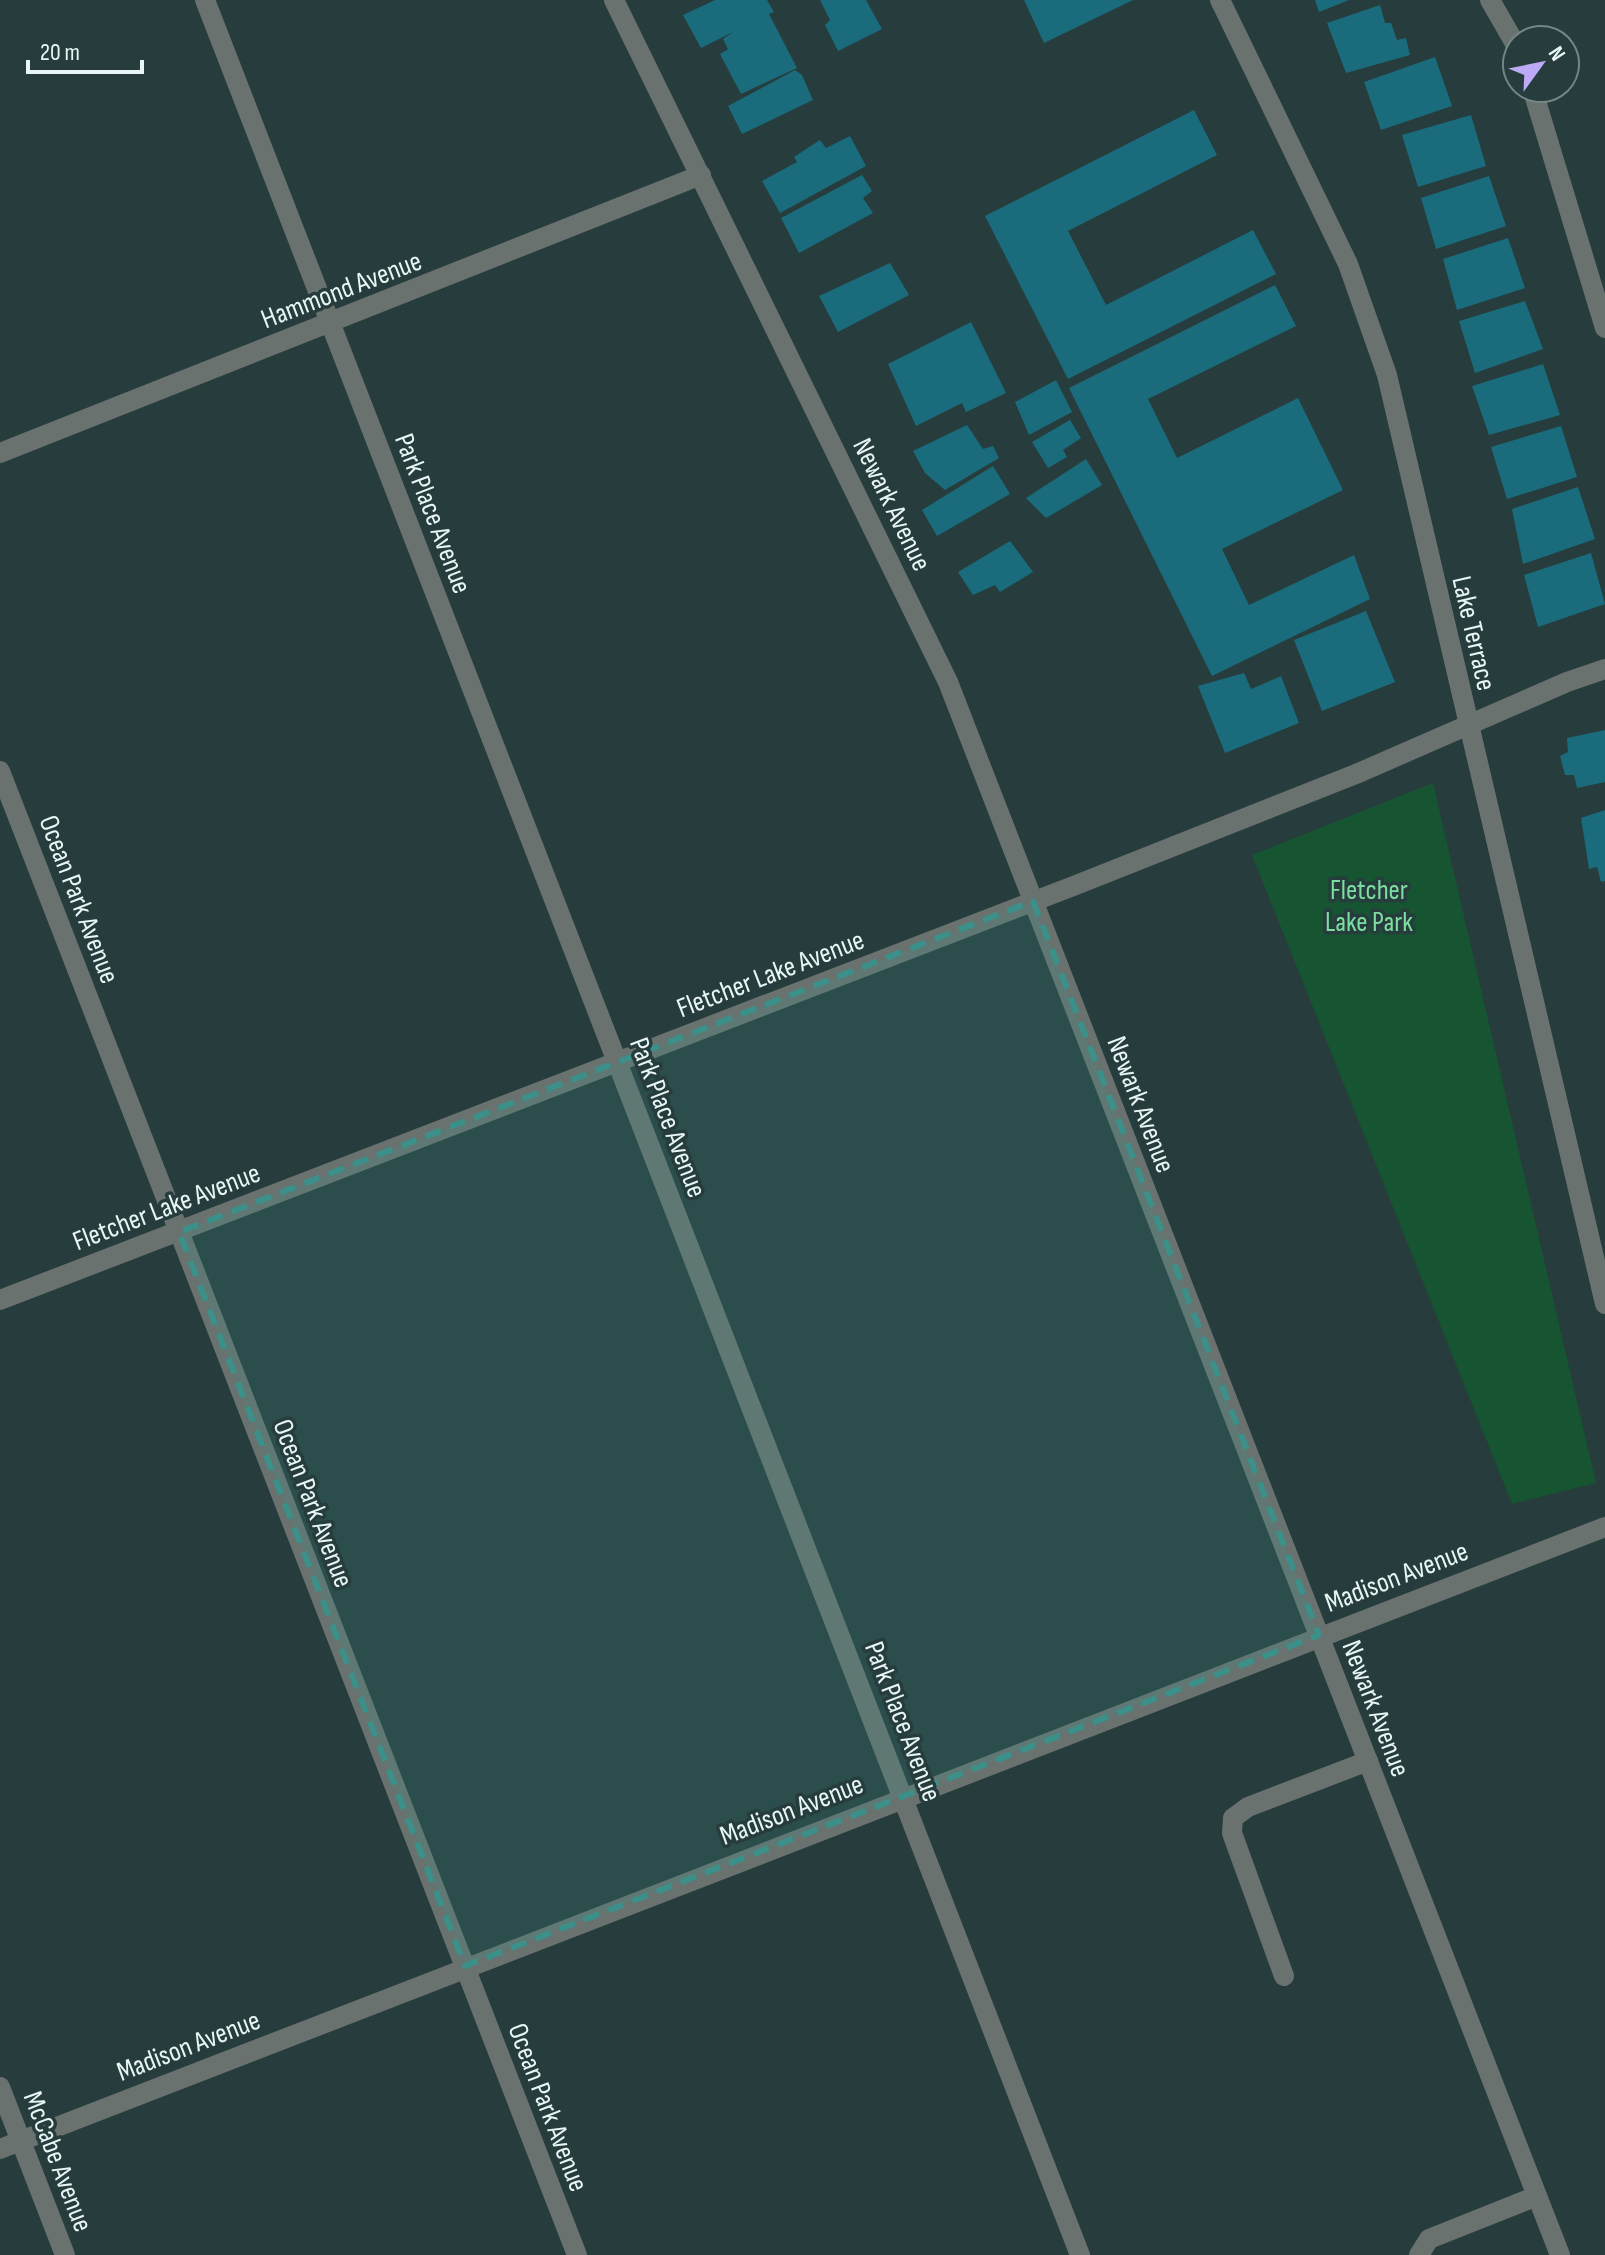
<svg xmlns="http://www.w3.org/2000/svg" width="1605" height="2255" font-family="'Sofia Sans Condensed',sans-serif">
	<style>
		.green { fill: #165432 }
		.building { fill: #1a6c7c }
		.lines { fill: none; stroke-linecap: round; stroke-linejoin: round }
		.service { stroke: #69726f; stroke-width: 20 }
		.minor { stroke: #69726f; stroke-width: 20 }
		.tertiary { stroke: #69726f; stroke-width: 20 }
		.marked { fill: #3b9089; fill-opacity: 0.2; stroke: #3b9089; stroke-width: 6; stroke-dasharray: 16 10; stroke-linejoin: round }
		.labels { text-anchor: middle; stroke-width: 7; stroke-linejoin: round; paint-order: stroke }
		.street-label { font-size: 28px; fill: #e9f6f6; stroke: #273c3c }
		.park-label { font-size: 28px; fill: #7cdea1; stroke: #273c3c }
	</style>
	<rect width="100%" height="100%" fill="#273c3c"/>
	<path class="green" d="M1433 783 1596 1483 1512 1504 1252 855Z"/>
	<path class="building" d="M715 0H767L774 12 769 14 797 68 741 94 720 54 728 49 723 39 733 32 701 48 683 15Z
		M820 0H866L882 29 838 51 825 25 830 20Z
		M1024 0H1133L1044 43Z
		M1315 0H1349L1319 12Z
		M1380 5 1385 23H1391L1397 40 1406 38 1410 55 1346 73 1327 23Z
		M1435 57 1452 106 1381 130 1364 82Z
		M795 70 802 75 813 100 742 134 728 106Z
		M1194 110 1217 155 1068 231 1106 305 1253 230 1276 274 1068 379 985 216Z
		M1471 115 1486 166 1418 187 1402 135Z
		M850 136 866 166 780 213 762 181 797 162 794 157 820 140 826 148Z
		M862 175 872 191 863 198 873 213 799 253 781 218Z
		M1489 176 1506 226 1436 249 1421 198Z
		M1508 238 1525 288 1457 310 1443 259Z
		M890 263 909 295 838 332 819 296Z
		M1275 285 1296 326 1148 399 1177 458 1298 398 1343 490 1222 549 1249 605 1354 555 1370 599 1212 676 1069 388Z
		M1525 301 1543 349 1475 373 1459 321Z
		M971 322 1006 393 966 412 962 403 916 426 888 364Z
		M1543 364 1560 415 1489 435 1472 386Z
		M1056 380 1072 412 1029 435 1015 402Z
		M1070 420 1081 438 1063 450 1067 457 1048 468 1032 442Z
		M967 425 983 449 993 446 999 458 945 490 925 473 913 451Z
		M1561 426 1577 477 1507 499 1491 447Z
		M1086 459 1102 485 1046 518 1026 498Z
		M993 466 1010 494 937 536 922 510Z
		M1578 487 1595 539 1523 564 1512 509Z
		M1010 541 1033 572 1000 592 995 585 973 595 958 572Z
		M1591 553 1605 604 1538 627 1524 575Z
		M1366 611 1395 682 1322 711 1294 640Z
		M1244 673 1251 689 1281 676 1299 723 1225 753 1198 686Z
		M1605 730V782L1577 788 1574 775H1565L1560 756 1568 752 1567 738Z
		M1605 810V881L1601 882 1597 867 1589 869 1581 818Z"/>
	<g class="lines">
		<path class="service" d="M1284 1976 1232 1833 1233 1818 1248 1807 1368 1761
			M1419 2255 1429 2239 1537 2196"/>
		<path class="minor" d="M205 0 1080 2255
			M614 0 948 682 1560 2255
			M1490 0 1517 47
			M1532 88 1605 328
			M0 453 701 175
			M0 771 577 2255
			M0 1300 1076 885 1356 774 1567 682 1605 669
			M0 2087 65 2255
			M0 2149 1605 1527"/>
		<path class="tertiary" d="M1220 0 1348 264 1387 375 1605 1304"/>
	</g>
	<path class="marked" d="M1033 901 1319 1635 465 1966 179 1232Z"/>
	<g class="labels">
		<g class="street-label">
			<text transform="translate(341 289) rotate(-21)" y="10">Hammond Avenue</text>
			<text transform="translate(893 504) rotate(64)" y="10">Newark Avenue</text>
			<text transform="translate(434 513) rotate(69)" y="10">Park Place Avenue</text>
			<text transform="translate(1475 633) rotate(77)" y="10">Lake Terrace</text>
			<text transform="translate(80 899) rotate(69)" y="10">Ocean Park Avenue</text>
			<text transform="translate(770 973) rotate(-21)" y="10">Fletcher Lake Avenue</text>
			<text transform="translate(1142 1104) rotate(69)" y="10">Newark Avenue</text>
			<text transform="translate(669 1117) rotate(69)" y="10">Park Place Avenue</text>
			<text transform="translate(166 1206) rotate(-21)" y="10">Fletcher Lake Avenue</text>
			<text transform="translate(314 1503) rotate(69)" y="10">Ocean Park Avenue</text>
			<text transform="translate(1396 1576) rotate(-21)" y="10">Madison Avenue</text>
			<text transform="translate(1377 1708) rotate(69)" y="10">Newark Avenue</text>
			<text transform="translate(904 1721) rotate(69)" y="10">Park Place Avenue</text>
			<text transform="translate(791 1809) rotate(-21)" y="10">Madison Avenue</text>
			<text transform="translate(188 2045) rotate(-21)" y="10">Madison Avenue</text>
			<text transform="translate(549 2107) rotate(69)" y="10">Ocean Park Avenue</text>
			<text transform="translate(59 2161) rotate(69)" y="10">McCabe Avenue</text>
		</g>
		<g class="park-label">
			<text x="1369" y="899">Fletcher<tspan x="1369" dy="32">Lake Park</tspan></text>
		</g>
	</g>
	<g transform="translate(1541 64) rotate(57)"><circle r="38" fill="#273c3c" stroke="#758686" stroke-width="2"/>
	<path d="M0-6L14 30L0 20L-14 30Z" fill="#bcaaf6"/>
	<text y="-12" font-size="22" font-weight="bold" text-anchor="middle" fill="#e9f6f6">N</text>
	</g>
	<path d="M28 60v12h114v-12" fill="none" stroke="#e9f6f6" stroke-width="4"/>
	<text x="40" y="60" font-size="24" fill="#e9f6f6" stroke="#273c3c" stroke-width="6" paint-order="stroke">20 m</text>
</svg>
